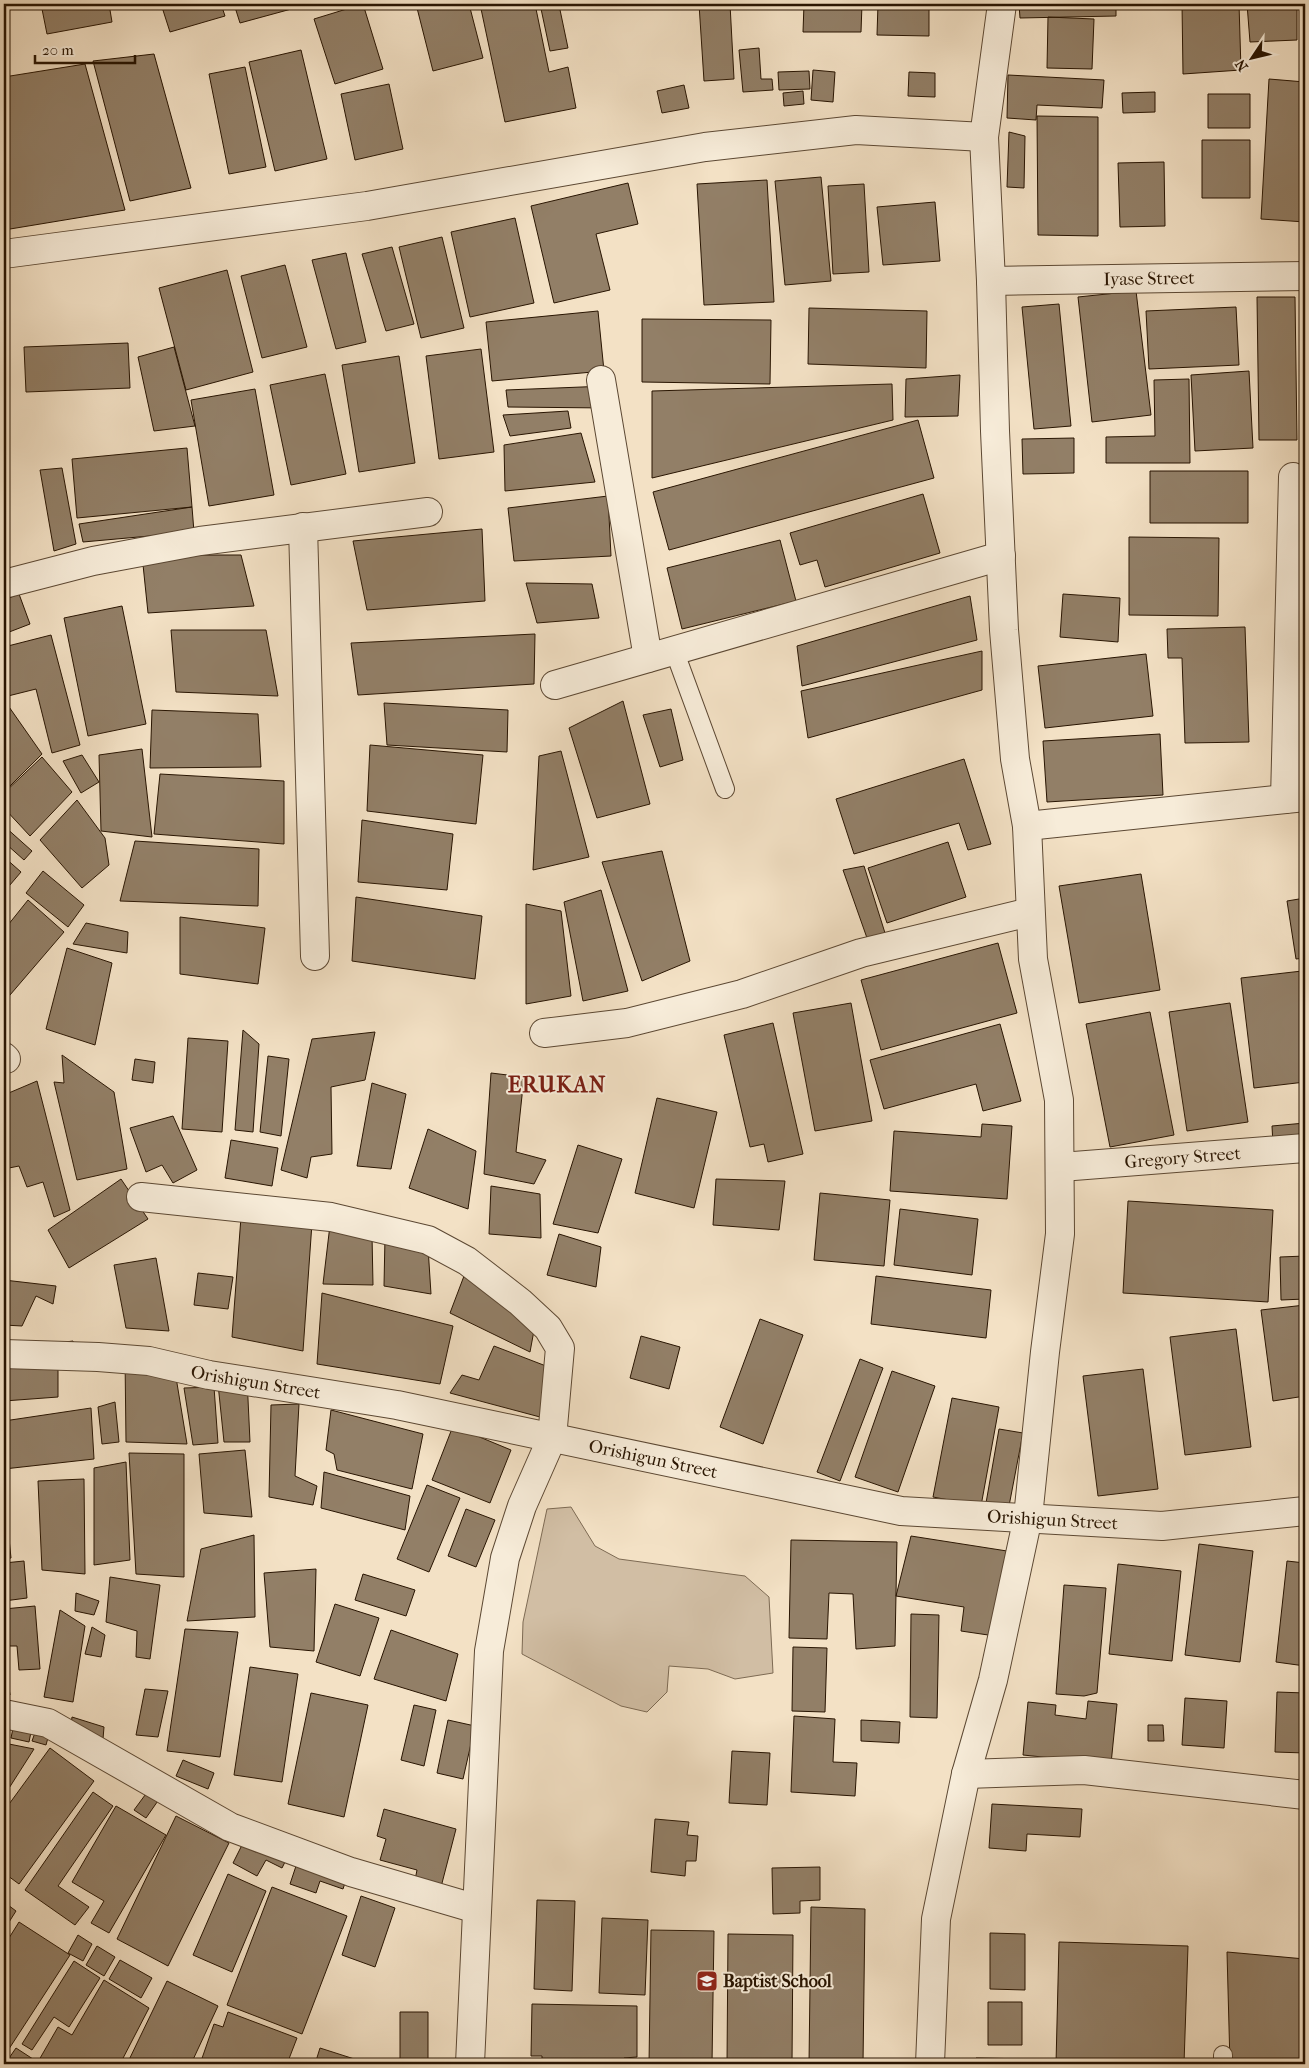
<svg xmlns="http://www.w3.org/2000/svg" width="1309" height="2068" font-family="'IM FELL French Canon',serif">
	<style>
		.green { fill: #d1bea4; stroke: #7d6a53 }
		.building { fill: #927f67; stroke: #291502 }
		.lines { fill: none; stroke-linecap: round; stroke-linejoin: round }
		.lane-casing { stroke: #5c4833; stroke-width: 20 }
		.street-casing { stroke: #5c4833; stroke-width: 30 }
		.lane { stroke: #f7ecd9; stroke-width: 18 }
		.street { stroke: #f7ecd9; stroke-width: 28 }
		.labels { text-anchor: middle; stroke-width: 4; stroke-linejoin: round; paint-order: stroke }
		.street-label { font-size: 18px; fill: #291502; stroke: #f7ecd9 }
		.poi-label { font-size: 18px; font-weight: bold; fill: #291502; stroke: #f7ecd9; text-anchor: start }
		.district-label { font-size: 22px; font-weight: bold; letter-spacing: 1px; fill: #7a1f14; stroke: #f7ecd9 }
	</style>
	<rect width="100%" height="100%" fill="#f3e1c5"/>
	<filter id="stains"><feTurbulence type="fractalNoise" baseFrequency=".004" numOctaves="4"/><feColorMatrix values="0 0 0 0 .2 0 0 0 0 .09 0 0 0 0 .02 0 0 0 .5 -.17"/></filter>
	<radialGradient id="worn" r=".72"><stop offset=".6" stop-color="#630" stop-opacity="0"/><stop offset="1" stop-color="#630" stop-opacity=".3"/></radialGradient>
	<path class="green" d="M571 1507 595 1546 619 1559 745 1576 769 1597 773 1673 735 1679 708 1669 669 1666 667 1692 647 1712 621 1706 522 1654 523 1622 547 1509Z"/>
	<path class="building" d="M41 4H109L112 22 47 34Z
		M161 4H221L225 16 170 32Z
		M234 4H306V5L240 23Z
		M363 4 383 69 335 84 314 19Z
		M416 4H469L483 58 433 71Z
		M480 4H535L549 72 568 67 576 108 505 122Z
		M540 4H549L550 7 559 5 568 48 550 51Z
		M699 4H730L734 79 704 81Z
		M804 4H862L861 32H803Z
		M878 4H929V36L877 35Z
		M1019 4H1116V16L1020 18Z
		M1182 4H1239L1241 70 1183 74Z
		M1247 4H1297V40L1250 42Z
		M1048 17 1094 19 1092 69 1047 68Z
		M759 48 761 79H772L773 90 743 92 739 50Z
		M301 50 327 159 275 171 249 62Z
		M154 54 191 188 130 201 93 61Z
		M85 64 125 210 4 230V77Z
		M245 67 266 167 229 174 209 74Z
		M813 70 835 72 833 102 811 100Z
		M809 71 810 89 779 90 778 72Z
		M909 72 935 73V97L908 96Z
		M1008 75 1104 80 1102 108 1037 105 1036 120 1007 118Z
		M1269 79 1305 82V222L1261 219Z
		M389 84 403 149 355 160 341 94Z
		M684 85 689 108 662 113 657 91Z
		M803 91 804 104 784 106 783 93Z
		M1155 92V112L1123 113 1122 93Z
		M1208 94H1250V128H1208Z
		M1037 116 1098 117V236L1038 235Z
		M1009 132 1025 136 1024 188 1007 187Z
		M1202 140H1250V198H1202Z
		M1164 162 1165 226 1120 227 1118 163Z
		M821 177 831 281 785 285 775 181Z
		M767 180 774 302 704 305 697 184Z
		M628 183 638 224 596 234 610 290 554 303 531 206Z
		M864 184 869 272 833 274 828 186Z
		M935 202 940 261 883 265 877 207Z
		M515 218 534 303 470 317 451 232Z
		M442 237 464 328 421 338 399 247Z
		M392 247 414 324 386 331 362 254Z
		M346 253 366 342 336 349 312 260Z
		M285 265 307 347 262 358 241 276Z
		M227 270 253 372 186 390 159 288Z
		M1136 291 1151 415 1092 422 1078 297Z
		M1257 297H1295L1297 440H1259Z
		M1059 304 1071 426 1034 429 1022 307Z
		M1236 307 1239 365 1149 369 1146 311Z
		M1302 307H1305V410H1304Z
		M809 308 927 311 926 368 808 364Z
		M598 311 604 371 492 381 486 322Z
		M642 319 771 320 770 384 642 382Z
		M128 343 130 388 26 392 24 347Z
		M174 347 195 426 154 431 138 357Z
		M481 349 494 452 439 459 426 356Z
		M399 356 415 463 359 472 342 365Z
		M1249 371 1253 448 1195 451 1191 375Z
		M325 374 346 474 291 485 270 385Z
		M960 375 958 416 905 417 906 379Z
		M1189 379 1190 463H1106V437L1155 436 1154 380Z
		M892 384 893 420 652 478V391Z
		M607 386V408L508 407 506 390Z
		M255 389 274 495 209 506 191 400Z
		M568 411 571 428 510 436 503 415Z
		M918 420 934 478 669 550 653 492Z
		M581 433 595 482 505 491 504 445Z
		M1074 438V473L1023 474 1022 439Z
		M187 448 192 507 77 518 72 459Z
		M62 468 76 544 54 551 40 470Z
		M1150 471H1248V523H1150Z
		M923 494 940 553 825 587 817 560 800 565 790 533Z
		M608 496 611 556 514 561 508 508Z
		M192 507 194 532 83 542 79 524Z
		M482 529 485 601 367 610 353 541Z
		M1129 537 1219 538 1218 616 1129 615Z
		M780 540 796 601 682 629 667 568Z
		M142 555H241L254 606 148 613Z
		M526 583 592 584 599 618 537 623Z
		M19 594 30 624 4 634V600Z
		M1063 594 1120 598 1118 642 1060 637Z
		M970 596 977 640 802 686 797 646Z
		M122 606 146 724 88 736 64 618Z
		M1245 627 1249 742 1185 743 1182 658H1168L1167 629Z
		M171 630H266L278 696 176 692Z
		M535 634 534 684 358 695 351 643Z
		M51 635 80 745 52 753 36 689 4 697V647Z
		M982 651V690L808 738 801 691Z
		M1146 654 1153 716 1045 728 1038 666Z
		M623 701 650 804 597 818 569 728Z
		M384 703 508 710 507 752 387 745Z
		M7 704 42 754 5 791 4 707Z
		M671 709 683 760 660 767 643 715Z
		M152 710 258 714 261 767 150 768Z
		M1160 734 1163 795 1047 802 1043 741Z
		M370 745 483 755 476 824 367 811Z
		M142 749 152 837 101 831 99 755Z
		M561 751 589 857 533 870 539 756Z
		M82 755 99 782 81 793 63 761Z
		M42 757 72 792 30 836 4 808V793Z
		M964 759 991 844 968 850 959 823 854 854 836 799Z
		M160 774 284 781V844L154 834Z
		M77 800 105 838 109 865 82 888 40 840Z
		M362 820 453 834 447 890 358 882Z
		M4 826 32 851 24 860 6 844 4 847Z
		M135 841 259 849 258 906 120 901Z
		M948 842 966 897 887 923 868 868Z
		M662 851 690 961 642 981 602 862Z
		M4 857 21 872 4 892Z
		M864 866 885 933 867 938 843 870Z
		M43 871 84 905 68 927 26 893Z
		M1141 874 1160 990 1079 1003 1059 886Z
		M601 890 628 991 583 1001 564 902Z
		M356 897 482 916 475 979 352 961Z
		M1305 898V958L1296 959 1287 901Z
		M28 900 64 932 4 1002V930Z
		M526 904 561 911 571 996 526 1004Z
		M180 917 265 928 258 984 180 974Z
		M86 923 128 932 127 953 73 944Z
		M998 943 1017 1013 881 1050 861 980Z
		M67 948 112 963 95 1045 46 1029Z
		M1302 971 1305 998V1082L1254 1088 1241 978Z
		M851 1003 872 1121 815 1131 793 1013Z
		M1230 1003 1248 1122 1187 1131 1169 1012Z
		M1150 1012 1174 1135 1110 1147 1086 1024Z
		M773 1023 803 1154 768 1162 764 1144 750 1147 724 1035Z
		M1000 1024 1021 1101 983 1111 976 1084 884 1109 870 1060Z
		M243 1030 259 1044 253 1132 235 1130Z
		M375 1032 365 1080 331 1087 332 1154 311 1157 307 1178 281 1170 312 1039Z
		M188 1038 228 1041 222 1132 182 1129Z
		M62 1055 114 1092 127 1169 77 1180 54 1082 64 1083Z
		M268 1056 289 1059 281 1136 260 1132Z
		M135 1059 155 1062 153 1083 132 1080Z
		M491 1073 524 1077 516 1152 546 1160 534 1184 484 1174Z
		M37 1081 70 1210 54 1217 43 1182 27 1187 19 1166 4 1169V1095Z
		M372 1083 406 1094 391 1169 357 1166Z
		M657 1098 717 1112 694 1208 635 1193Z
		M173 1116 197 1170 173 1183 162 1165 146 1172 130 1128Z
		M1305 1123V1143L1273 1145 1272 1126Z
		M982 1124 1012 1126 1007 1199 890 1191 894 1131 981 1137Z
		M428 1129 476 1151 468 1209 409 1188Z
		M231 1140 278 1148 272 1186 225 1178Z
		M578 1145 622 1159 598 1233 553 1224Z
		M121 1179 148 1219 69 1268 48 1230Z
		M716 1179 785 1181 779 1230 713 1225Z
		M491 1186 540 1194 541 1238 489 1234Z
		M820 1193 890 1200 884 1266 814 1260Z
		M1128 1201 1273 1210 1268 1302 1123 1293Z
		M900 1209 978 1219 972 1275 894 1265Z
		M241 1217 312 1223 303 1351 232 1337Z
		M330 1225 372 1235 373 1285 323 1284Z
		M559 1234 601 1247 596 1287 547 1275Z
		M385 1237 428 1247 431 1294 384 1286Z
		M1305 1256V1299L1281 1300 1280 1257Z
		M156 1258 169 1331 126 1328 114 1265Z
		M198 1273 233 1277 228 1309 194 1305Z
		M464 1276 535 1325 530 1352 450 1313Z
		M876 1276 991 1290 986 1338 871 1324Z
		M4 1280 56 1286 53 1304 36 1296 22 1326 4 1325Z
		M322 1293 453 1326 440 1384 317 1364Z
		M1305 1305V1396L1273 1401 1261 1310Z
		M760 1319 803 1335 763 1444 720 1427Z
		M1236 1329 1251 1447 1185 1455 1170 1337Z
		M641 1336 680 1347 669 1389 630 1378Z
		M73 1341 79 1366 58 1367V1397L4 1401V1350Z
		M494 1346 546 1366 540 1417 450 1393 462 1375 479 1380Z
		M125 1357 173 1359 187 1444 126 1442Z
		M860 1359 883 1368 840 1481 817 1472Z
		M1143 1369 1158 1489 1098 1496 1083 1376Z
		M892 1371 935 1386 898 1492 855 1477Z
		M247 1378 250 1442H224L218 1384Z
		M214 1387 218 1443 193 1445 184 1388Z
		M952 1398 999 1407 981 1506 933 1497Z
		M115 1402 119 1442 102 1444 98 1407Z
		M299 1404 295 1476 317 1486 313 1505 269 1497 271 1405Z
		M91 1408 94 1459 4 1469V1421Z
		M331 1410 423 1434 412 1489 337 1470 334 1454 326 1450Z
		M453 1426 511 1450 490 1503 432 1480Z
		M999 1429 1023 1433 1009 1506 986 1503Z
		M245 1450 252 1517 204 1513 199 1454Z
		M129 1453 184 1454V1577L136 1574Z
		M126 1462 130 1560 94 1565V1468Z
		M324 1472 410 1496 405 1530 321 1508Z
		M84 1479 85 1574 42 1570 38 1481Z
		M427 1485 460 1498 429 1572 397 1559Z
		M4 1489 11 1558 4 1559Z
		M466 1509 495 1520 476 1567 448 1556Z
		M254 1535 255 1617 187 1621 201 1549Z
		M911 1536 1007 1551 995 1636 961 1631 964 1607 896 1596Z
		M791 1540 897 1542 895 1646 856 1649 853 1594 829 1593 827 1639 789 1638Z
		M1199 1544 1253 1551 1240 1662 1185 1655Z
		M24 1561 27 1598 4 1601V1563Z
		M1287 1561 1305 1563V1666L1276 1662Z
		M1118 1564 1181 1571 1172 1661 1109 1654Z
		M316 1569 314 1651 270 1647 264 1573Z
		M363 1574 415 1590 406 1616 355 1600Z
		M110 1577 160 1585 150 1659 136 1657 137 1631 106 1622Z
		M1064 1585 1106 1588 1097 1693 1084 1696 1056 1694Z
		M76 1593 99 1601 94 1615 75 1611Z
		M335 1604 379 1618 360 1676 316 1662Z
		M35 1606 40 1669 19 1670 17 1646H6L4 1609Z
		M60 1610 85 1626 73 1702 44 1697Z
		M911 1614 939 1615 937 1718 910 1717Z
		M92 1627 105 1635 101 1657 85 1654Z
		M185 1629 238 1632 220 1757 167 1751Z
		M391 1630 458 1654 446 1701 374 1679Z
		M793 1647 827 1648 825 1712 792 1711Z
		M250 1667 298 1674 282 1782 234 1775Z
		M4 1673H7L10 1695 4 1696Z
		M145 1689 168 1691 158 1737 136 1735Z
		M1277 1692 1305 1693V1753L1275 1752Z
		M311 1693 368 1705 344 1817 288 1804Z
		M1185 1698 1227 1701 1224 1748 1182 1745Z
		M1088 1701 1117 1704 1111 1764 1023 1755 1028 1702 1056 1705 1055 1715 1086 1719Z
		M414 1705 436 1710 424 1766 401 1760Z
		M794 1716 835 1719 833 1762 857 1763 855 1796 791 1792Z
		M72 1717 104 1727 103 1739 70 1733Z
		M448 1720 475 1726 463 1779 437 1773Z
		M861 1720 900 1722 899 1743 861 1741Z
		M14 1723 32 1727 29 1742 11 1738Z
		M1148 1725H1163L1164 1741H1148Z
		M36 1730 49 1734 46 1745 32 1741Z
		M4 1743 34 1749 4 1796Z
		M50 1748 94 1781 19 1884 4 1873V1811Z
		M732 1751 770 1753 767 1805 729 1803Z
		M183 1760 214 1773 208 1789 176 1776Z
		M151 1787 162 1795 146 1818 134 1810Z
		M93 1792 113 1806 58 1886 89 1907 75 1925 25 1890Z
		M992 1804 1082 1809 1080 1837 1027 1834 1026 1851 989 1848Z
		M116 1806 166 1835 109 1933 91 1923 104 1901 72 1882Z
		M384 1809 456 1829 441 1887 415 1880 417 1870 380 1860 386 1839 377 1836Z
		M176 1816 229 1843 168 1966 117 1939Z
		M655 1819 689 1822 687 1835 698 1836 696 1861H686L685 1876 651 1872Z
		M262 1842 288 1856 282 1868 266 1860 257 1876 233 1863 242 1845 256 1852Z
		M298 1860 347 1877 343 1889 320 1881 316 1893 290 1884Z
		M820 1867V1900L800 1901V1913L773 1914 772 1868Z
		M228 1874 266 1891 232 1972 193 1955Z
		M272 1887 347 1916 302 2034 227 2005Z
		M361 1896 395 1908 375 1967 342 1955Z
		M537 1900 575 1901 572 1991 534 1989Z
		M4 1902 16 1911 4 1930Z
		M811 1907 865 1909 863 2064H809Z
		M602 1918 648 1920 645 1995 599 1993Z
		M19 1922 70 1955 5 2055 4 1946Z
		M651 1930 714 1931 712 2064H649Z
		M990 1933 1025 1934V1990L990 1989Z
		M728 1934 793 1935 792 2064H727Z
		M78 1935 92 1944 83 1961 68 1953Z
		M1059 1942 1188 1946 1184 2064H1056Z
		M97 1946 115 1957 104 1976 86 1965Z
		M1227 1952 1305 1959V2064H1230Z
		M120 1960 152 1978 141 1998 109 1979Z
		M74 1961 100 1978 69 2027 54 2017 32 2050 22 2044Z
		M104 1980 149 2008 120 2064H47L39 2060 58 2027 72 2035Z
		M167 1981 218 2006 191 2064H127Z
		M988 2002H1022V2045H988Z
		M532 2004 637 2006V2057L624 2058V2064H542V2056H531Z
		M228 2012 297 2038 287 2064H200L214 2024 223 2027Z
		M400 2012H428V2064H400Z
		M16 2048 36 2061 34 2064H5Z
		M320 2048 370 2064H315Z
		M976 2058 1032 2059V2064H976Z"/>
	<g class="lines">
		<g class="lane-casing">
			<path id="lane" d="M674 650 725 789
				M1223 2064V2055"/>
		</g>
		<g class="street-casing">
			<g id="street">
				<path d="M4 254 367 206 705 147 856 130 984 137"/>
				<path id="s1" d="M991 281 1305 276"/>
				<path d="M601 380 648 658"/>
				<path d="M303 527 315 956"/>
				<path d="M4 584 93 561 200 541 428 512"/>
				<path d="M555 685 1001 556"/>
				<path d="M1285 799 1293 477"/>
				<path d="M1027 826 1305 797"/>
				<path d="M544 1033 627 1023 742 994 861 953 1030 912"/>
				<path d="M4 1057 6 1059"/>
				<path id="s2" d="M1061 1167 1305 1148"/>
				<path d="M141 1197 331 1217 428 1240 467 1261 520 1302 548 1328 560 1348 552 1438 522 1506 505 1558 489 1651 470 2064"/>
				<path id="s3" d="M4 1354 98 1357 149 1361 209 1375 397 1405 901 1511 1162 1526 1305 1511"/>
				<path d="M4 1714 48 1723 230 1827 351 1872 477 1909"/>
				<path d="M966 1774 1084 1770 1305 1795"/>
				<path d="M930 2064 936 1919 966 1774 993 1680 1028 1517 1045 1352 1060 1234 1059 1100 1033 959 1027 826 1015 759 1004 630 995 431 991 281 984 137 1002 4"/>
			</g>
		</g>
		<use href="#lane" class="lane"/>
		<use href="#street" class="street"/>
	</g>
	<defs>
		<g id="school-square" transform="scale(1.125)"><rect x="-9" y="-9" width="18" height="18" rx="4" fill="#8f2418" stroke="#f7ecd9"/><path d="M0-5L7-2L0 1L-7-2ZM-4 1L0 2.5L4 1V4Q0 6-4 4Z" fill="#fff"/></g>
	</defs>
	<g fill-rule="evenodd">
		<use href="#school-square" x="707" y="1981"/>
	</g>
	<g class="labels">
		<g class="street-label">
			<text dy="6" stroke="none"><textPath href="#s1" startOffset="158">Iyase Street</textPath></text>
			<text dy="6" stroke="none"><textPath href="#s2" startOffset="122">Gregory Street</textPath></text>
			<text dy="6" stroke="none"><textPath href="#s3" startOffset="254">Orishigun Street</textPath></text>
			<text dy="6" stroke="none"><textPath href="#s3" startOffset="659">Orishigun Street</textPath></text>
			<text dy="6" stroke="none"><textPath href="#s3" startOffset="1064">Orishigun Street</textPath></text>
		</g>
		<g class="poi-label">
			<text x="723" y="1987">Baptist School</text>
		</g>
		<g class="district-label">
			<text x="557" y="1092">ERUKAN</text>
		</g>
	</g>
	<rect width="1309" height="2068" fill="none" stroke="#f3e1c5" stroke-width="20"/>
	<rect x="5" y="5" width="1299" height="2058" fill="none" stroke="#291502" stroke-width="2.5"/>
	<rect x="10" y="10" width="1289" height="2048" fill="none" stroke="#291502"/>
	<g transform="translate(1252 58) rotate(235)" stroke="#f7ecd9" stroke-width="4" paint-order="stroke">
	<path d="M0-4L9 19L0 12L-9 19Z" fill="#291502"/>
	<text y="-8" font-size="14" font-weight="bold" text-anchor="middle" fill="#291502">N</text>
	</g>
	<path d="M35 55v8h100v-8" fill="none" stroke="#291502" stroke-width="2.5"/>
	<text x="42" y="55" font-size="15" fill="#291502" stroke="#f7ecd9" stroke-width="4" paint-order="stroke">20 m</text>
	<rect width="100%" height="100%" filter="url(#stains)"/>
	<rect width="100%" height="100%" fill="url(#worn)"/>
</svg>
